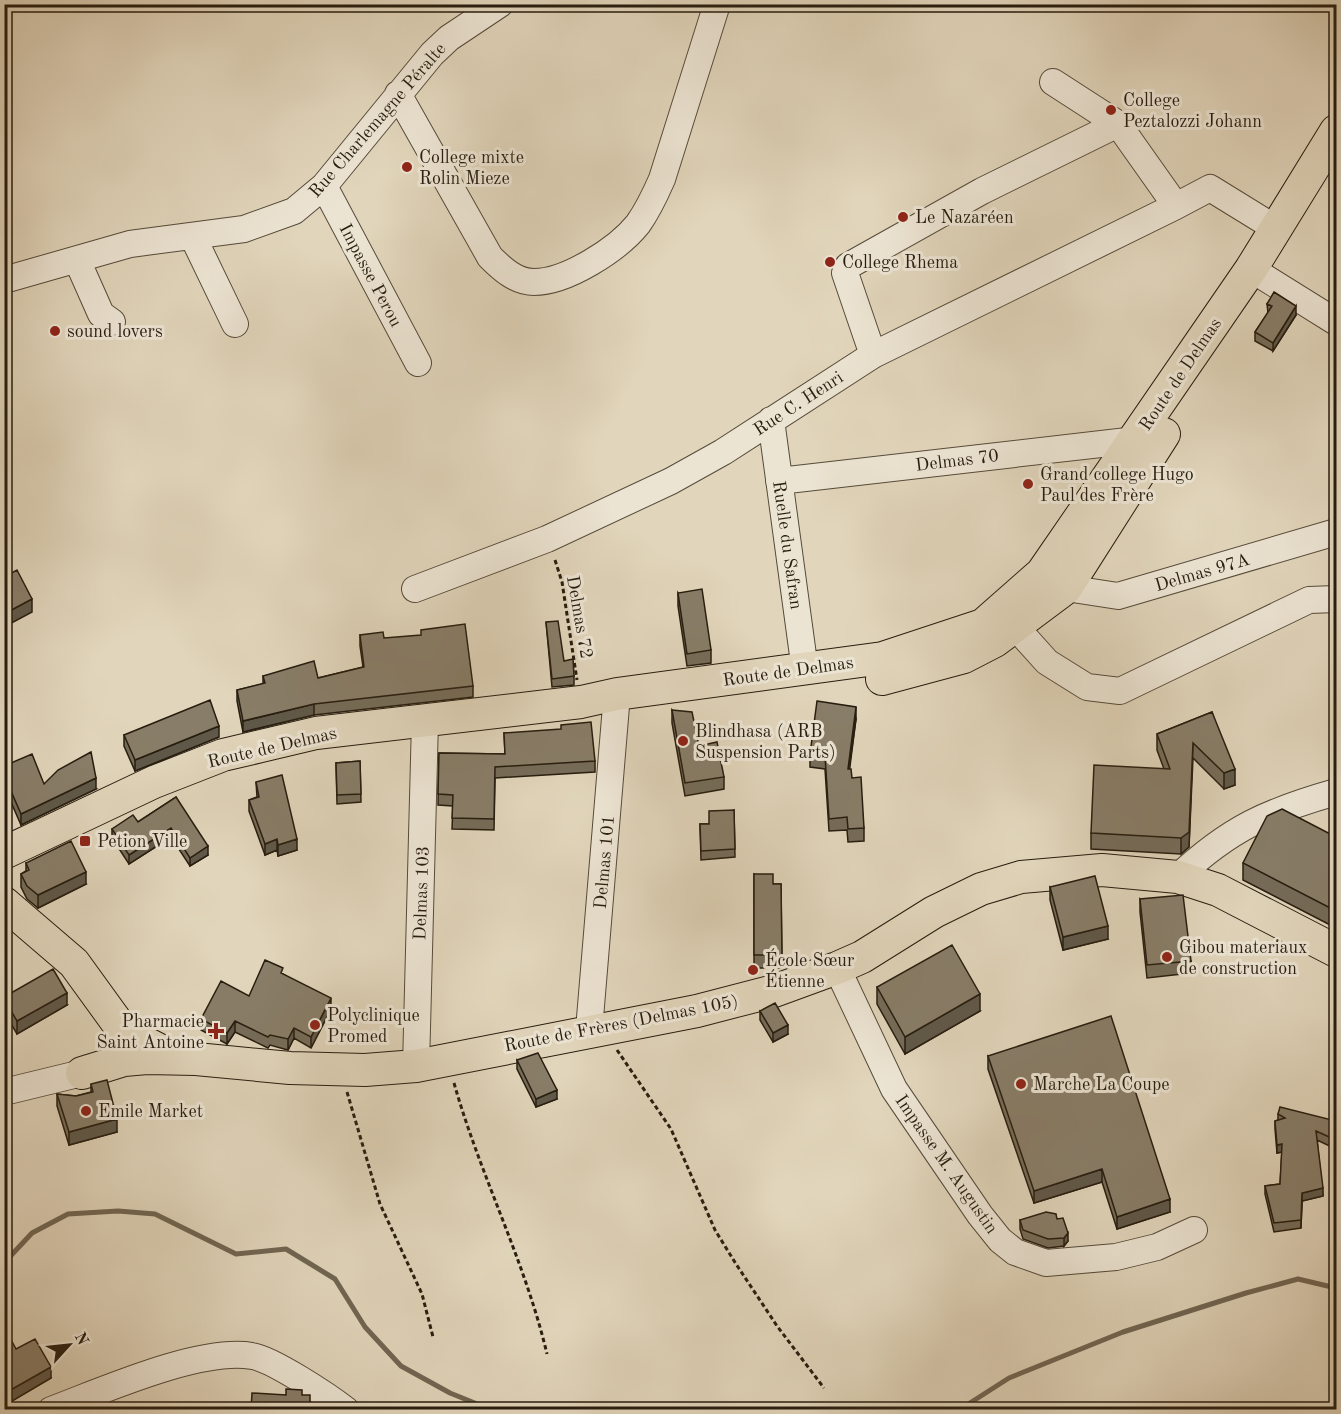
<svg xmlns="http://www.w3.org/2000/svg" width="1341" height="1414" font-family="'Old Standard TT',serif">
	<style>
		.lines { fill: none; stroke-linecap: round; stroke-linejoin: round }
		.stream { stroke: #716653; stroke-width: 5 }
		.minor-casing { stroke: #564b3a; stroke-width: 28 }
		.major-casing { stroke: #271d0f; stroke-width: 34 }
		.path { stroke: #271d0f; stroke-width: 3; stroke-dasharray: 4.5 3; stroke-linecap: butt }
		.minor { stroke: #ece4d3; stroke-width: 26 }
		.major { stroke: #e1d5bb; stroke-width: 32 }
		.wall { fill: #756c59; stroke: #271d0f; stroke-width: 1.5 }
		.shaded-wall { fill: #5f5849; stroke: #271d0f; stroke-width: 1.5 }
		.building { fill: #887d68; stroke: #271d0f; stroke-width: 1.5 }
		.poi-dot { fill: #8f2418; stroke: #ece4d3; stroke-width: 2 }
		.labels { text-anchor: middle; stroke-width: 6; stroke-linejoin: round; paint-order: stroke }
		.poi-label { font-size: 18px; fill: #271d0f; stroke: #ece4d3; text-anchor: start }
		.street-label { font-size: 18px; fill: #271d0f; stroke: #ece4d3 }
	</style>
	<rect width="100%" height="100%" fill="#e1d5bb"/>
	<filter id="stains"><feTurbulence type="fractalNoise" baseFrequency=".00333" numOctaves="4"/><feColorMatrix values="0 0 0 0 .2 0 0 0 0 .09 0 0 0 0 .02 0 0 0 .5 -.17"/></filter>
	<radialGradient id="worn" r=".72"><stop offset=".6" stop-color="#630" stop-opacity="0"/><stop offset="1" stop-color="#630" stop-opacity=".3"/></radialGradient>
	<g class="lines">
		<path class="stream" d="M4 1263 32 1233 68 1214 118 1211 155 1214 236 1254 286 1249 335 1279 365 1327 401 1366 450 1393 492 1410
			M959 1410 1009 1378 1123 1332 1246 1293 1298 1279 1336 1288"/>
		<g class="minor-casing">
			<path id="minor" d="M1053 82 1118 124 1176 206 1210 188 1275 228
				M398 94 490 257C502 269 516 282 534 282 567 282 618 249 638 224 648 210 655 195 662 179L717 4
				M324 186 418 363
				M193 237 235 324
				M77 260 101 314 112 322
				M1251 269 1336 322
				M4 280 130 244 244 229 294 211 324 186 432 54 449 38 500 4
				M873 355 845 273 848 266 982 191 1118 124
				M771 420 805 670
				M779 481 1136 440
				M1052 579 1066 588 1118 596 1336 532
				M415 589 547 539 671 481 723 452 873 355 1176 206
				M1003 613 1047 662 1087 687 1120 691 1309 600 1336 599
				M1178 877C1230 828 1269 811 1336 792
				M837 968 894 1089 980 1215 1000 1240 1015 1252 1046 1263 1116 1257 1157 1247 1194 1230
				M589 1030 617 694
				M416 1066 425 721
				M4 1092 82 1073
				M51 1410C102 1391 200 1347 252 1356 272 1359 328 1396 346 1410"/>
		</g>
		<g class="major-casing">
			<path id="major" d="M882 679 964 657 995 641 1066 588 1164 434
				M4 853 154 782 223 755 316 733 581 702 617 694 883 658 983 625 1042 573 1251 269 1336 131
				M4 903 74 963 124 1032 171 1056
				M82 1073 124 1060 147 1058 196 1059 290 1068 365 1070 416 1066 697 1011 774 991 837 968 862 957 934 912 981 889 1021 877 1102 870 1178 877 1218 890 1336 951"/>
		</g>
		<path class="path" d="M555 560 562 582 577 680
			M617 1050 671 1129 715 1230 736 1264 777 1326 824 1388
			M454 1083C480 1175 525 1261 547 1354
			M347 1092 380 1204 422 1294 433 1337"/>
		<use href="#minor" class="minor"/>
		<use href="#major" class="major"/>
	</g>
	<path class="wall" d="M1267 304 1296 315 1273 351 1255 341V332L1268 313Z
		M678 593 711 650V663L687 666 678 606Z
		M546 622 564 661 574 676V685L552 687Z
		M360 635 384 638 473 686V697L314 715 243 732 237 701V690L263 684V676L318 678 363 667 360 646Z
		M672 710 699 746 724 777V789L685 796 672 723Z
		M1212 712 1235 785 1224 789 1193 758 1189 847 1181 854 1091 849V833L1164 769 1157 750V734Z
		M856 719 849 769 864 828V841L848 842 847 830 829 831 825 769 810 767V754Z
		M504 733 595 761V772L495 778 494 830 452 829 453 806 438 805 439 753 505 754Z
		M124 735 219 737 135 771 124 746Z
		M360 761 361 802 337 804 336 763Z
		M4 766 44 784 96 789 21 825 4 786Z
		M256 782 297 850 278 856 277 850 265 855 249 811V800L257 797Z
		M176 797 208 855 190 866 171 837 129 864 112 838V829L138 822Z
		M734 810 735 857 701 860 700 824H709Z
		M1336 837V928L1243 880V863Z
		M26 863 86 884 38 908 27 899 21 887V874L26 871Z
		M754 874 773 884H781L782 968H754Z
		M1050 887 1108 939 1063 950 1050 900Z
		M1140 899 1191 961V973L1147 978 1140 912Z
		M283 974 331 1009 311 1048 294 1038 288 1050 270 1045 268 1048 235 1032 227 1044 201 1030V1019L249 996Z
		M877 987 980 1011 905 1054 877 1004Z
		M4 997 67 1005 17 1034 4 1012Z
		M760 1011 788 1034 773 1042 760 1020Z
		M988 1056 1170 1212 1117 1229 1102 1182 1034 1203 988 1069Z
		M517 1060 557 1099 536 1107 517 1069Z
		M91 1084 117 1132 69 1145 57 1106V1094L76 1096 91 1092Z
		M1278 1114 1336 1121V1149L1317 1140 1323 1196 1302 1201 1301 1228 1274 1232 1265 1194V1186L1280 1184 1282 1152 1277 1153 1275 1129V1121L1278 1120Z
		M1057 1219 1068 1241 1064 1246 1048 1248 1023 1239 1020 1229V1220Z
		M1336 1315V1337H1333V1329Z
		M4 1335 16 1349 51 1378 7 1404 4 1398Z"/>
	<path class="shaded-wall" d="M1296 306V315L1273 351V343Z
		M32 599V612L4 627V614Z
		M314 704V715L243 732V721Z
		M856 707V719L848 782V769Z
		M219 726V737L135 771V760Z
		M1193 743 1189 847 1181 854V838Z
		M1235 769V785L1224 789V773Z
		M96 778V789L21 825V814Z
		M171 828V837L129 864V855Z
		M277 839V850L265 855V844Z
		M297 839V850L278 856V845Z
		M208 846V855L190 866V858Z
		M86 872V884L38 908V895Z
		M1108 926V939L1063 950V937Z
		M67 993V1005L17 1034V1021Z
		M980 994V1011L905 1054V1037Z
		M331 998V1009L311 1048V1037Z
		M235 1021V1032L227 1044V1033Z
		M788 1025V1034L773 1042V1033Z
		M294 1028V1038L288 1050V1039Z
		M557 1090V1099L536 1107V1099Z
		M117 1119V1132L69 1145V1132Z
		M1282 1144V1152L1277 1153V1145Z
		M1102 1169V1182L1034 1203V1191Z
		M1323 1188V1196L1302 1201 1301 1228 1302 1193Z
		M1170 1199V1212L1117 1229V1217Z
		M1068 1233V1241L1064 1246V1238Z
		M51 1367V1378L7 1404V1392Z"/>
	<path class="building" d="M1274 292 1296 306 1273 343 1255 332 1272 306 1267 304Z
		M17 570 32 599 4 614V577Z
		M702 589 711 650 687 654 678 593Z
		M558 621 564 661 573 659 574 676 552 679 546 622Z
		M465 624 473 686 314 704 243 721 237 690 265 683 263 676 314 661 318 678 364 667 360 635 383 632 384 638 421 635V630Z
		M210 700 219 726 135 760 124 735Z
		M817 701 856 707 848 769H851L852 778 861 777 864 828 848 829 847 817 829 819 825 756 810 754Z
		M672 710 692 712 699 746 717 742 724 777 685 783Z
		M1212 712 1235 769 1224 773 1193 743 1189 832 1181 838 1091 833 1094 765 1170 769 1157 734Z
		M591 722 595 761 495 767 494 819 452 818 453 795 438 794 439 753 505 754 504 733 561 729V725Z
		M91 752 96 778 21 814 4 775V766L32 754 44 784 58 770Z
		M360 761 361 794 337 795 336 763Z
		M282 775 297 839 278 845 277 839 265 844 249 800 259 797 256 782Z
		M176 797 208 846 190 858 171 828 129 855 112 829 133 815 138 822Z
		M1282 809 1336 837V911L1243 863 1267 816Z
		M734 810 735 849 701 851 700 824H709V811Z
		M71 841 86 872 38 895 27 886 21 874 29 870 26 863Z
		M754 874H773V884H781L782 955H754Z
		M1095 876 1108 926 1063 937 1050 887Z
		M1183 895 1191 961 1147 965 1140 899Z
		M952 945 980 994 905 1037 877 987Z
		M265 960 283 968 281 973 331 998 311 1037 294 1028 288 1039 270 1035 268 1037 235 1021 227 1033 201 1019 221 981 249 996Z
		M53 969 67 993 17 1021 4 999V997Z
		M775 1003 788 1025 773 1033 760 1011Z
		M1111 1016 1170 1199 1117 1217 1102 1169 1034 1191 988 1056Z
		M538 1053 557 1090 536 1099 517 1060Z
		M107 1080 117 1119 69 1132 57 1094 76 1096 93 1092 91 1084Z
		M1280 1107 1336 1121V1140L1316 1131 1323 1188 1302 1193 1301 1220 1274 1223 1265 1186 1280 1184 1282 1144 1277 1145 1275 1121 1285 1118 1278 1114Z
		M1046 1212 1056 1214 1057 1219 1063 1218 1068 1233 1064 1238 1048 1239 1023 1230 1020 1220Z
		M1336 1315V1330L1333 1329Z
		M8 1334 16 1349 35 1339 51 1367 7 1392 4 1387V1335Z
		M286 1389 302 1390V1395H310V1406L326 1405V1410H251L252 1393 286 1395Z"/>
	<g class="poi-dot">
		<circle cx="1111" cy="110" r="6"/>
		<circle cx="407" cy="167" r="6"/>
		<circle cx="903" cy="217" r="6"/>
		<circle cx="830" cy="262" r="6"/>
		<circle cx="55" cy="331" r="6"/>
		<circle cx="1028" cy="484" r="6"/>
		<circle cx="683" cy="741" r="6"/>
		<rect x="79" y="835" width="12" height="12" rx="3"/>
		<circle cx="1167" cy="957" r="6"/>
		<circle cx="753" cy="970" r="6"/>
		<circle cx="315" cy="1025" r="6"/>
		<path d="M213 1022h6v6h6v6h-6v6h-6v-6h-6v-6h6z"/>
		<circle cx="1021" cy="1084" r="6"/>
		<circle cx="86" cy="1111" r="6"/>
	</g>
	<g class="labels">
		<g class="poi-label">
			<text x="1123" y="106">College<tspan x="1123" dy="21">Peztalozzi Johann</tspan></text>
			<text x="419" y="163">College mixte<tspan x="419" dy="21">Rolin Mieze</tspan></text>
			<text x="915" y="223">Le Nazaréen</text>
			<text x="842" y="268">College Rhema</text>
			<text x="67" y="337">sound lovers</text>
			<text x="1040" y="480">Grand college Hugo<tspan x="1040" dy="21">Paul des Frère</tspan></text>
			<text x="695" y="737">Blindhasa (ARB<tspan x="695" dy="21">Suspension Parts)</tspan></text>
			<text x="97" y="847">Petion Ville</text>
			<text x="1179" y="953">Gibou materiaux<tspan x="1179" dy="21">de construction</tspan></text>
			<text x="765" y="966">École Sœur<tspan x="765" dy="21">Étienne</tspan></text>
			<text x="327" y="1021">Polyclinique<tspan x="327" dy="21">Promed</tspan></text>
			<text x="204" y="1027" text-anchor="end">Pharmacie<tspan x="204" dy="21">Saint Antoine</tspan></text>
			<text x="1033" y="1090">Marche La Coupe</text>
			<text x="98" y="1117">Emile Market</text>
		</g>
		<g class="street-label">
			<text transform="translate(377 120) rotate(-49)" y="6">Rue Charlemagne Péralte</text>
			<text transform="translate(371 275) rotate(62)" y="6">Impasse Perou</text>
			<text transform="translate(1180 374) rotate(-56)" y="6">Route de Delmas</text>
			<text transform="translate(798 403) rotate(-33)" y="6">Rue C. Henri</text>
			<text transform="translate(957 460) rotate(-7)" y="6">Delmas 70</text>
			<text transform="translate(788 545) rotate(82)" y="6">Ruelle du Safran</text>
			<text transform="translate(1202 572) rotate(-16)" y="6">Delmas 97A</text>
			<text transform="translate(580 617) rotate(80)" y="6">Delmas 72</text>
			<text transform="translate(788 671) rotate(-8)" y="6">Route de Delmas</text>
			<text transform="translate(272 747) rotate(-13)" y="6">Route de Delmas</text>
			<text transform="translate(604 862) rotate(-85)" y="6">Delmas 101</text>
			<text transform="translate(421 893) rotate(-88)" y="6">Delmas 103</text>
			<text transform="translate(621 1023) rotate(-11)" y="6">Route de Frères (Delmas 105)</text>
			<text transform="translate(947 1164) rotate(55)" y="6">Impasse M. Augustin</text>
		</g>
	</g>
	<rect width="1341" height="1414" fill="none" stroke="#e1d5bb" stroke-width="24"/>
	<rect x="6" y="6" width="1329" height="1402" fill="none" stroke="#271d0f" stroke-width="3"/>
	<rect x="12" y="12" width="1317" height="1390" fill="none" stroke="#271d0f" stroke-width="1.5"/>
	<g transform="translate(69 1345) rotate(63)" stroke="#ece4d3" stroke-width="4.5" paint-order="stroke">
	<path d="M0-4.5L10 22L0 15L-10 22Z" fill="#271d0f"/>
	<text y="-9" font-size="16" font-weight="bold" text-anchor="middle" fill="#271d0f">N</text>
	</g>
	<rect width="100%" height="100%" filter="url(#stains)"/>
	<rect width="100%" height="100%" fill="url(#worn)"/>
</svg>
